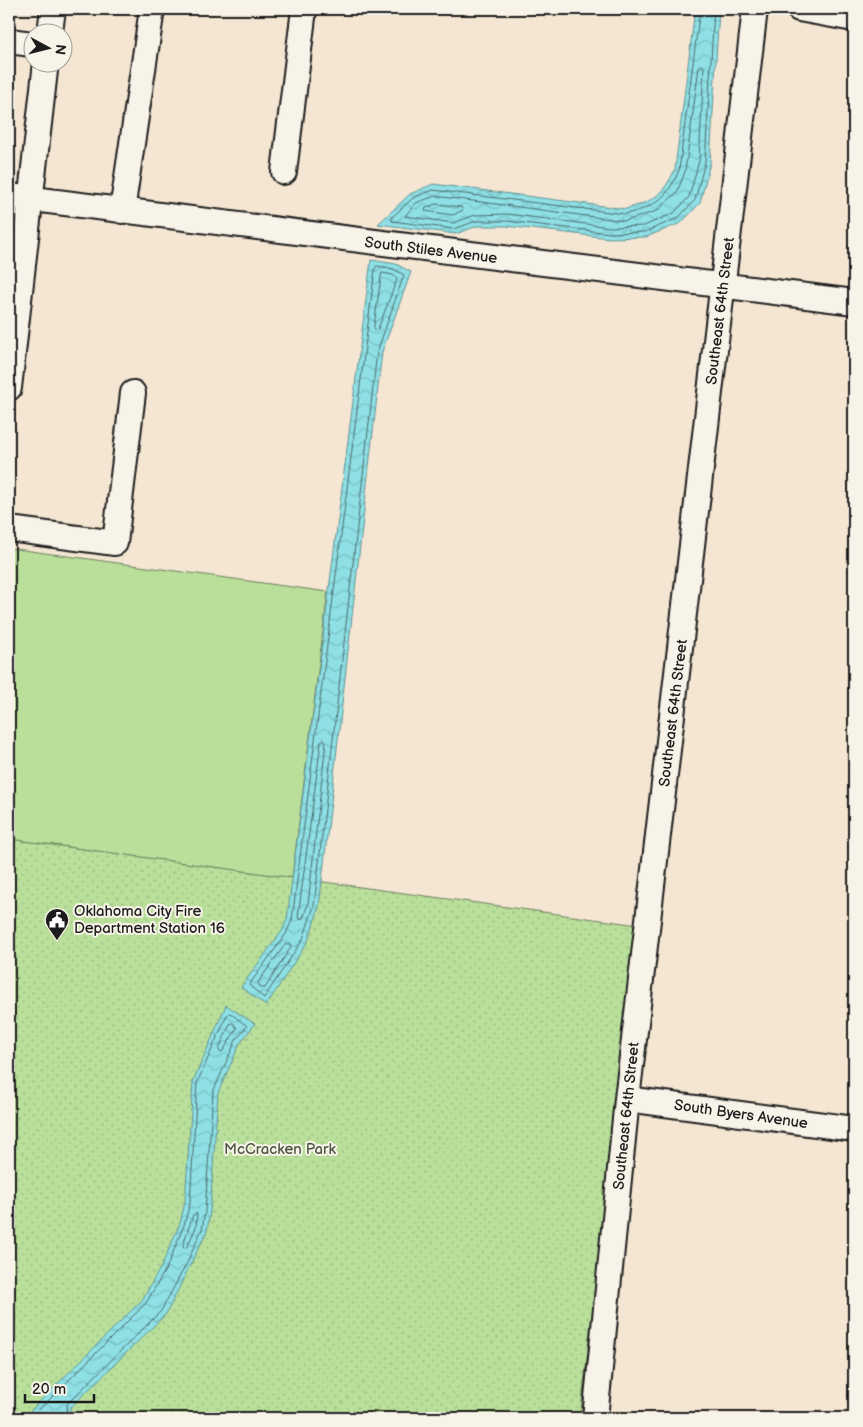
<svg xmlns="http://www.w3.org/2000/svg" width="863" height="1427" font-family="'Balsamiq Sans',sans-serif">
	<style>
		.green { fill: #b9df9b; stroke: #6a7e5c }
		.park { fill: url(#park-dots); stroke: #6a7e5c }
		.water { fill: url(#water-waves); stroke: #609295 }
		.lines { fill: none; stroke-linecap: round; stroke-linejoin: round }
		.shore { stroke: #4a6a6c; stroke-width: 1 }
		.minor-casing { stroke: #1c1c1c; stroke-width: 28 }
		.minor { stroke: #f7f3e8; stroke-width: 24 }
		.labels { text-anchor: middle; stroke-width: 4; stroke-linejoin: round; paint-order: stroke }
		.street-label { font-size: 15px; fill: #1c1c1c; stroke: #f7f3e8 }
		.poi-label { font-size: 15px; fill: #1c1c1c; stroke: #f7f3e8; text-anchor: start }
		.park-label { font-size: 15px; fill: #4b5642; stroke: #f7f3e8 }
	</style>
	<defs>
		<pattern id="park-dots" width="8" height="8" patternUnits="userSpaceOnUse" patternTransform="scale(1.25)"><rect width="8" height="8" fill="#b9df9b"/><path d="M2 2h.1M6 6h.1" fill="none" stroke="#9ebf85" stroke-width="1.8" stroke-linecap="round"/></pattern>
		<pattern id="water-waves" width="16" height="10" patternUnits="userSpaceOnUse" patternTransform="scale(1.25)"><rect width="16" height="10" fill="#8ee0e5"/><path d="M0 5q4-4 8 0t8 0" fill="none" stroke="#7ac0c4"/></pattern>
	</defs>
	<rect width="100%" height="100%" fill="#f4e6d2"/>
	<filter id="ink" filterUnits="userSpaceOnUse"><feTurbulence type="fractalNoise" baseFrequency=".02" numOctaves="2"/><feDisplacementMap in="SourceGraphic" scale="10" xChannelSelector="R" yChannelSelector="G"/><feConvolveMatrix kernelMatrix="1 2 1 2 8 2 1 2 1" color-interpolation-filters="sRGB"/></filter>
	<g filter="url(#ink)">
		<path class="green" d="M9 548 328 592 292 878 9 839Z"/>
		<path class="park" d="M9 839 638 925 580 1418H9Z"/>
		<path class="water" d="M695 9H719L710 163 700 203 681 223 646 237 610 238 506 226H477L456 234 378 224 410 194 433 184 626 209C653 201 663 196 675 169Z
			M371 260 396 264 411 272 382 352 319 907 308 941 266 1006 241 987 282 931 287 919Z
			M226 1005 255 1024 240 1043 218 1093 210 1212 207 1231 166 1314 70 1408 71 1418H23L142 1300 162 1265 180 1223 185 1202 193 1082Z"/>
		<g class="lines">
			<path class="shore" d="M700 9 679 170C668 198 654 208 625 214L433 190 413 198 392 217V221L454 229 476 221H506L610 233 645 232 678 218 695 200 705 162 714 9
				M702 65 704 67 699 161 689 197 674 213 644 226 610 227 507 214 475 215 454 223 405 216 416 203 435 196 625 221 657 211 677 192 685 172 699 67Z
				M436 204 461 207 463 210 453 215 425 211 426 208Z
				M377 266 394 269 404 275 377 352 314 906 303 939 264 998 249 985 286 934 292 920 375 269Z
				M382 273 393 275 397 279 378 329 376 330 374 328Z
				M324 739 326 742 308 904 303 918 301 920 298 917 321 742Z
				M286 944H290L291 947 265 988H261L258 983Z
				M233 1023 237 1028 223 1051 220 1052 219 1049 230 1024Z
				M197 1214 196 1227 187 1247 184 1248 183 1245 193 1215Z
				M31 1418 146 1303 167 1267 184 1225 190 1203 197 1083 227 1015 230 1013 247 1026 236 1040 213 1092 205 1212 202 1229 187 1263 161 1311 67 1404 66 1418"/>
			<g class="minor-casing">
				<path id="minor" d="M799 9 854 19
					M50 32 53 9
					M9 41 32 44
					M284 172 304 9
					M9 196 854 302
					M122 211 152 9
					M9 388 46 62
					M9 529 115 543 133 393
					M627 1099 854 1129
					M595 1418 627 1099 755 9"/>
			</g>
			<use href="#minor" class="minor"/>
		</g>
	</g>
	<defs>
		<g id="civic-pin" transform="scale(1.25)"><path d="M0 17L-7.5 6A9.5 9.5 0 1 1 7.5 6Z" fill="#1c1c1c" stroke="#f7f3e8"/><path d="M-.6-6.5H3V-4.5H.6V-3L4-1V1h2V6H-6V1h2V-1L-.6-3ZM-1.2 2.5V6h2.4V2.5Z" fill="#fff"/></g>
	</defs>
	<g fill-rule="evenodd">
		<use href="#civic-pin" x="57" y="920"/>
	</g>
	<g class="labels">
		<g class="street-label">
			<text transform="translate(431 250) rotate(7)" y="5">South Stiles Avenue</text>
			<text transform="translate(720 311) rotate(-83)" y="5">Southeast 64th Street</text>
			<text transform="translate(673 713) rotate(-83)" y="5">Southeast 64th Street</text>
			<text transform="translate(741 1114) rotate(8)" y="5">South Byers Avenue</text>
			<text transform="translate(626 1116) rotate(-84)" y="5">Southeast 64th Street</text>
		</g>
		<g class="poi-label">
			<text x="74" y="916">Oklahoma City Fire<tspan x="74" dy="17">Department Station 16</tspan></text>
		</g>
		<g class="park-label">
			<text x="280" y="1154">McCracken Park</text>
		</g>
	</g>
	<rect width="863" height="1427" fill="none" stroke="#f7f3e8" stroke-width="30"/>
	<rect x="15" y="15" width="833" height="1397" fill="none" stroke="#1c1c1c" stroke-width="2" filter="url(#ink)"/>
	<g transform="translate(48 48) rotate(97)"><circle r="24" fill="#f7f3e8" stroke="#9f9d96"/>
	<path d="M0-4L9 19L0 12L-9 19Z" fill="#1c1c1c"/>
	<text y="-8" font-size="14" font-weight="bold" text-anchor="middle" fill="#1c1c1c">N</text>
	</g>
	<path d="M25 1394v8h69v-8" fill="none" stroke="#1c1c1c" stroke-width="2.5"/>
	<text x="32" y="1394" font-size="15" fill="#1c1c1c" stroke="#f7f3e8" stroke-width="4" paint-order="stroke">20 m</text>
</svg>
